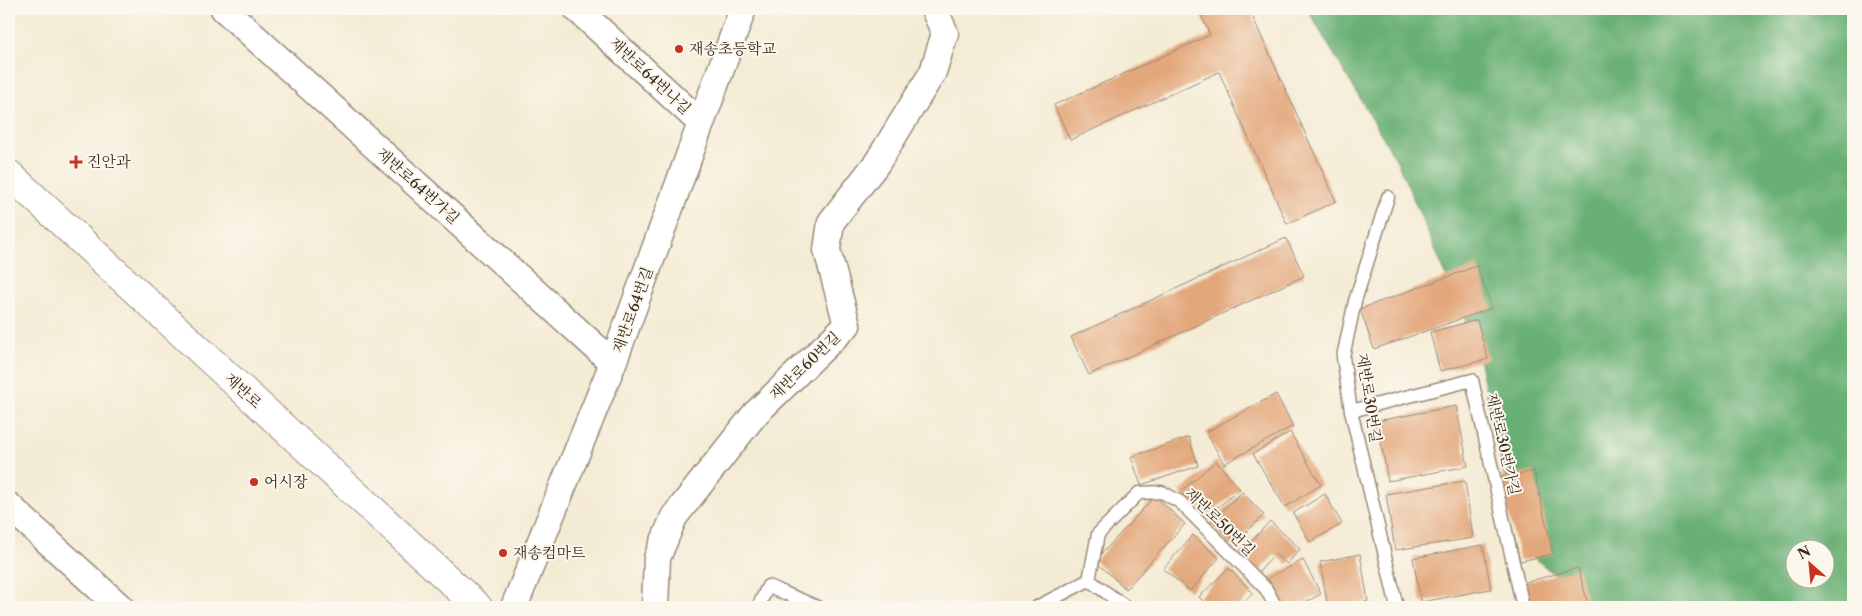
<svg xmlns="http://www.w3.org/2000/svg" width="1862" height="616" font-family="'Libre Caslon Text','Noto Serif KR',serif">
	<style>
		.forest { fill: #69b074; stroke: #526d49; fill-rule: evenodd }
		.building { fill: #e3a77c }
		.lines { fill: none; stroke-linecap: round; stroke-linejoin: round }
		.lane-casing { stroke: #988a79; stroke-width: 15 }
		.street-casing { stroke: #988a79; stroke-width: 29 }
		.secondary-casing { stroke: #988a79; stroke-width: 30 }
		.lane { stroke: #fff; stroke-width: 12 }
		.street { stroke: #fff; stroke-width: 26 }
		.secondary { stroke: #fff; stroke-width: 28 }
		.poi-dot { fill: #c8321e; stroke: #fbf7ec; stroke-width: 2 }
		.labels { text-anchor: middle; stroke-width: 4; stroke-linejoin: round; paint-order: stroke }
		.poi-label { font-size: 15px; fill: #3b2a1e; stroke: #fbf7ec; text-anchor: start }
		.street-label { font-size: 15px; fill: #3b2a1e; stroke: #fbf7ec }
	</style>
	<rect width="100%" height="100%" fill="#fbf7ec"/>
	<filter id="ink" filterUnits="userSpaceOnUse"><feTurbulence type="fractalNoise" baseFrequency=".02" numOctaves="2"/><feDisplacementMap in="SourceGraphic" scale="10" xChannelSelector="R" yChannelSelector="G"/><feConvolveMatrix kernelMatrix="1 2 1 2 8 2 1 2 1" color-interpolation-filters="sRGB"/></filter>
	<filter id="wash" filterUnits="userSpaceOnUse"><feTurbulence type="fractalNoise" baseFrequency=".0096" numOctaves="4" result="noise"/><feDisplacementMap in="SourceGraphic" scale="20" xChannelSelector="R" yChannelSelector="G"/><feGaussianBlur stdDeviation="1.12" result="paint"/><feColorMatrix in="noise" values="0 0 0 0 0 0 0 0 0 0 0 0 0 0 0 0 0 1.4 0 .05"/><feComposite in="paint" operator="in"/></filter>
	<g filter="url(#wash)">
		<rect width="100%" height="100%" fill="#f4ebd4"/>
		<path class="forest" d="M1307 9H1853V607H1596L1520 547 1476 345 1397 161ZM1794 548H1824V578H1794Z"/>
		<g id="blocks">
			<path class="building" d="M1198 9H1249L1336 201 1287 224 1219 72 1070 140 1054 105 1210 35Z
				M1286 238 1304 276 1089 375 1071 337Z
				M1477 266 1492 308 1374 349 1360 309Z
				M1477 320 1488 359 1440 371 1430 332Z
				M1276 394 1293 426 1224 464 1206 432Z
				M1456 406 1468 466 1388 481 1377 421Z
				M1290 432 1321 485 1285 507 1253 454Z
				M1189 437 1198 466 1141 485 1131 457Z
				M1216 461 1240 489 1208 515 1201 507 1196 511 1180 492Z
				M1534 471 1553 554 1520 561 1500 478Z
				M1465 481 1473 538 1395 550 1386 494Z
				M1242 492 1264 515 1231 546 1209 524Z
				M1325 494 1342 524 1310 542 1293 513Z
				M1155 496 1185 524 1126 589 1095 561Z
				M1270 521 1300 549 1287 564 1275 554 1259 572 1239 555Z
				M1193 535 1219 558 1190 591 1163 569Z
				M1483 545 1491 589 1421 602 1413 558Z
				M1360 554 1368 601 1351 605V607H1328L1320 562Z
				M1303 560 1321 594 1296 607H1283L1268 578Z
				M1229 568 1253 593 1238 607H1209L1199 597Z
				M1578 568 1589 607H1529L1523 583Z"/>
		</g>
	</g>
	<g filter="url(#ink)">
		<use href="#blocks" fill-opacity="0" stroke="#988a79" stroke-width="1"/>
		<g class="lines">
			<g class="lane-casing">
				<path id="lane" d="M1388 197 1355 301 1343 357 1351 411 1397 607
					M1351 411 1472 380 1523 607
					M1089 580 1098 534 1139 493 1162 492 1180 502 1266 589 1276 607
					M758 607 768 586 817 607
					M1037 607 1089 580 1126 607"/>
			</g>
			<g class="street-casing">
				<path id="street" d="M224 9 613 363
					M577 9 701 123
					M9 506 120 607
					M514 607 613 363 743 9
					M655 607 657 558 674 517 755 414 847 325 827 250 831 222 877 163 933 72 945 33 934 9"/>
			</g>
			<g class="secondary-casing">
				<path id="secondary" d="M9 174 478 607"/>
			</g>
			<use href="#lane" class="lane"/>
			<use href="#street" class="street"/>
			<use href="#secondary" class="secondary"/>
		</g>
	</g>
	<g class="poi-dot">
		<circle cx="679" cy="49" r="5"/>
		<path d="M73.5 154.5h5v5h5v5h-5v5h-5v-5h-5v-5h5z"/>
		<circle cx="254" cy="482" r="5"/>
		<circle cx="503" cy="553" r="5"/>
	</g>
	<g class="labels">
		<g class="poi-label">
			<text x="689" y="54">재송초등학교</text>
			<text x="87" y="167">진안과</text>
			<text x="264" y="487">어시장</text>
			<text x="513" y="558">재송컴마트</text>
		</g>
		<g class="street-label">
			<text transform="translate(650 76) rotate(43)" y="5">재반로64번나길</text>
			<text transform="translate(418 186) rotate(42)" y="5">재반로64번가길</text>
			<text transform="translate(633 310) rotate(-70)" y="5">재반로64번길</text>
			<text transform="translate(805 366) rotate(-44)" y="5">재반로60번길</text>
			<text transform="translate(243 391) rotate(43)" y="5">재반로</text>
			<text transform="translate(1369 398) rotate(81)" y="5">재반로30번길</text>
			<text transform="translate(1503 444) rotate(77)" y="5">재반로30번가길</text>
			<text transform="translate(1220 522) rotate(44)" y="5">재반로50번길</text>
		</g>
	</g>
	<rect width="1862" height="616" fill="none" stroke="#fbf7ec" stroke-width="30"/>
	<g transform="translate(1810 564) rotate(333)"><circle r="24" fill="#fbf7ec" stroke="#aea59a"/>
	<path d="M0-4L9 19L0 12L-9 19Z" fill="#c8321e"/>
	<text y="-8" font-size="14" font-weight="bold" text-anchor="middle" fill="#3b2a1e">N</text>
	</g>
</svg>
